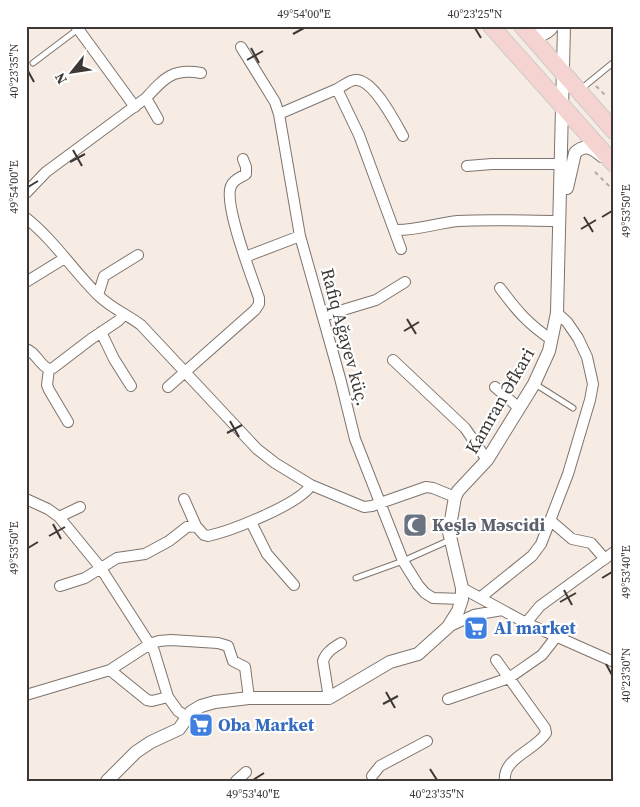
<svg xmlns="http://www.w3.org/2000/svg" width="640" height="807" font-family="'Source Serif 4',serif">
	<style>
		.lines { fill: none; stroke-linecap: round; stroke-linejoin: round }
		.service-casing { stroke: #7e746d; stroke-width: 7 }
		.minor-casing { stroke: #7e746d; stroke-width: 12 }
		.tertiary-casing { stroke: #7e746d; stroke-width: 14 }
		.primary-casing { stroke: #cdcbca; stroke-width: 18 }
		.path { stroke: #b4aba5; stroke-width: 2; stroke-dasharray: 4 4; stroke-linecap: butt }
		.service { stroke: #fff; stroke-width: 5 }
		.minor { stroke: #fff; stroke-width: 10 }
		.tertiary { stroke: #fff; stroke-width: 12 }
		.primary { stroke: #f5d3d0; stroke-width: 16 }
		.ticks { fill: none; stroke: #3d3835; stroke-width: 2 }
		.labels { text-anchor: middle; stroke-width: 4.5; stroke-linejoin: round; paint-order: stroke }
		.street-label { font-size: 18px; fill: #3d3835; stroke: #fff }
		.worship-label { font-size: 18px; font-weight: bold; fill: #5b616d; stroke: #fff; text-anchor: start }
		.shop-label { font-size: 18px; font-weight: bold; fill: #366cbe; stroke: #fff; text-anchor: start }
		.neatline { fill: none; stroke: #3d3835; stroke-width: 2 }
		.ticks-label { font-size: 12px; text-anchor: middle; fill: #3d3835 }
	</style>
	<rect width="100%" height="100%" fill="#f6ece4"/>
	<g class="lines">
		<g class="service-casing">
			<path id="service" d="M613 26 614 27
				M33 63 78 29
				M581 89 614 62
				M535 384 573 408
				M356 578 403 561 450 540"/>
		</g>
		<g class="minor-casing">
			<path id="minor" d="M76 26 135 107
				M241 47 275 102 279 114 300 236 340 378 355 439 403 561 418 585 425 593 433 598 462 599
				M337 89C343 86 350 80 355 80 373 78 395 122 403 136
				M146 98 158 119
				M279 114 337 89 359 135 394 230C416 231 437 223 458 221 492 219 526 221 559 221
				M467 166 492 164H561
				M26 193 46 172 146 98C164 78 173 68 201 73
				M26 218C55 241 74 272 100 297 113 309 128 315 141 325L257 449 275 463 311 485 364 507 372 506 426 487 433 488 455 497
				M394 230 401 249
				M245 257 300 236
				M26 282 65 258
				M500 288C517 311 528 324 552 340
				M98 295 104 276 138 255
				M323 316 376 300 405 282
				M101 332 114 359 131 386
				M26 349C37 353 39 365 49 369
				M393 360 465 428 487 460
				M49 369 53 368 91 339 118 321 124 315
				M49 369 47 385 49 390 68 422
				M168 387 255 310 259 304V298C252 277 223 204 231 186 234 179 240 178 246 174V167L243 159
				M495 387 519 408
				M26 499 48 509 59 517 100 567 154 651 168 697 178 711 187 717
				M184 499 196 526
				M59 517 80 507
				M551 521 572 539 591 543 605 559
				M251 522 267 554 294 585
				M60 586 85 578 117 558 145 554 169 541 187 527 196 526 204 535 208 536C231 531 300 504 311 485
				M462 588 526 623 614 662
				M481 597 532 556 541 544 568 474 590 400 593 384 587 357 578 338 567 322 557 313
				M526 623 540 606 614 552
				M448 627 474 615 502 610
				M110 670 147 700 152 701 168 697
				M26 695 110 670 150 644 159 641 171 640 218 643 228 646 233 661 245 667 249 698
				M329 698 323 661C326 652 333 648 341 643
				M448 699 509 678 496 660
				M372 776 380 766 427 741
				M236 781 246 772
				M505 781C502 758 536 750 546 733L545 728 509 678 542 655 556 637"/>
		</g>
		<g class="tertiary-casing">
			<path id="tertiary" d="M527 29C537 37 545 37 553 26
				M567 188 575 153C585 143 592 148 602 156
				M107 781 136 752 151 742 179 729 191 712 201 706 215 702 249 698H329L390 662 418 654 448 627 458 611 462 599V588L449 532 455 497 458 491 487 460 534 384 549 351 557 313 564 26"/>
		</g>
		<g class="primary-casing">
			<path id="primary" d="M491 26 614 164
				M522 26 614 131"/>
		</g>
		<path class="path" d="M596 86 607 97
			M595 172 611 188"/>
		<use href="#service" class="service"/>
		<use href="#minor" class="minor"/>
		<use href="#tertiary" class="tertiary"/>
		<use href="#primary" class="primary"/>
	</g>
	<path class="ticks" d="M475 28 481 38M293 34 304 28M251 48 259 63M247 60 263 51M28 71 34 82M73 150 82 166M70 162 85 154M28 187 38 181M584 217 593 232M602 217 612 211M581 229 596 220M407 319 416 334M404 331 419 322M230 421 239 437M227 433 242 425M53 524 61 539M49 536 65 527M28 548 38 542M602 578 612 572M564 590 572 605M560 602 576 593M606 664 612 675M386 692 395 708M383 704 398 696M430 769 437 780M253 780 264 773"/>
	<defs>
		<g id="mosque-square" transform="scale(1.25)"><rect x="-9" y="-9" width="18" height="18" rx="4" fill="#6b7280" stroke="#fff"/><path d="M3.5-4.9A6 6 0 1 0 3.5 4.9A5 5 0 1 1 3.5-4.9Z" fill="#fff"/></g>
		<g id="supermarket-square" transform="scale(1.25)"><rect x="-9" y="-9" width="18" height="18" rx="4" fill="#3f7fe0" stroke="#fff"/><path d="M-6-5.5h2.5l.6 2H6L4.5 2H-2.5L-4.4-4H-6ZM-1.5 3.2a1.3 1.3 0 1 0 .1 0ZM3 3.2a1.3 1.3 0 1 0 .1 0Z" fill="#fff"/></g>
	</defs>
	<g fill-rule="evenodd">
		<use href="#mosque-square" x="415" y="525"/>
		<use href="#supermarket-square" x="476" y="628"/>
		<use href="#supermarket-square" x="201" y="725"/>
	</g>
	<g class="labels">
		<g class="street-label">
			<text transform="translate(345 337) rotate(75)" y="6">Rafiq Ağayev küç.</text>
			<text transform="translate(500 401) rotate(-60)" y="6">Kamran Əfkari</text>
		</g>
		<g class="worship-label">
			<text x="432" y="531">Keşlə Məscidi</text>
		</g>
		<g class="shop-label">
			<text x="494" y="634">Al market</text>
			<text x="218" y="731">Oba Market</text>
		</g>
	</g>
	<rect width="640" height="807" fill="none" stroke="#ffffff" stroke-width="55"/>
	<g transform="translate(72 72) rotate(240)" stroke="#ffffff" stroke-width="4" paint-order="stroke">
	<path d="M0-4L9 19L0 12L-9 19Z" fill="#3d3835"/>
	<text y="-8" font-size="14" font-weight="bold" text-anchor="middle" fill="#3d3835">N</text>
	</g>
	<rect x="28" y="28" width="584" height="752" class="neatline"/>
	<g class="ticks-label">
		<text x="304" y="18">49°54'00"E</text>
		<text x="475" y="18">40°23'25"N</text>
		<text transform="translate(14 71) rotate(-90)" y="4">40°23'35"N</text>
		<text transform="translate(14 187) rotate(-90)" y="4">49°54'00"E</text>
		<text transform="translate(626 211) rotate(-90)" y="4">49°53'50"E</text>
		<text transform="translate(14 548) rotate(-90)" y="4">49°53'50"E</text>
		<text transform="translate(626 572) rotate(-90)" y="4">49°53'40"E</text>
		<text transform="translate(626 675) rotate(-90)" y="4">40°23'30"N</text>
		<text x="253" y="798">49°53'40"E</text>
		<text x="437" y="798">40°23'35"N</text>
	</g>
</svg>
